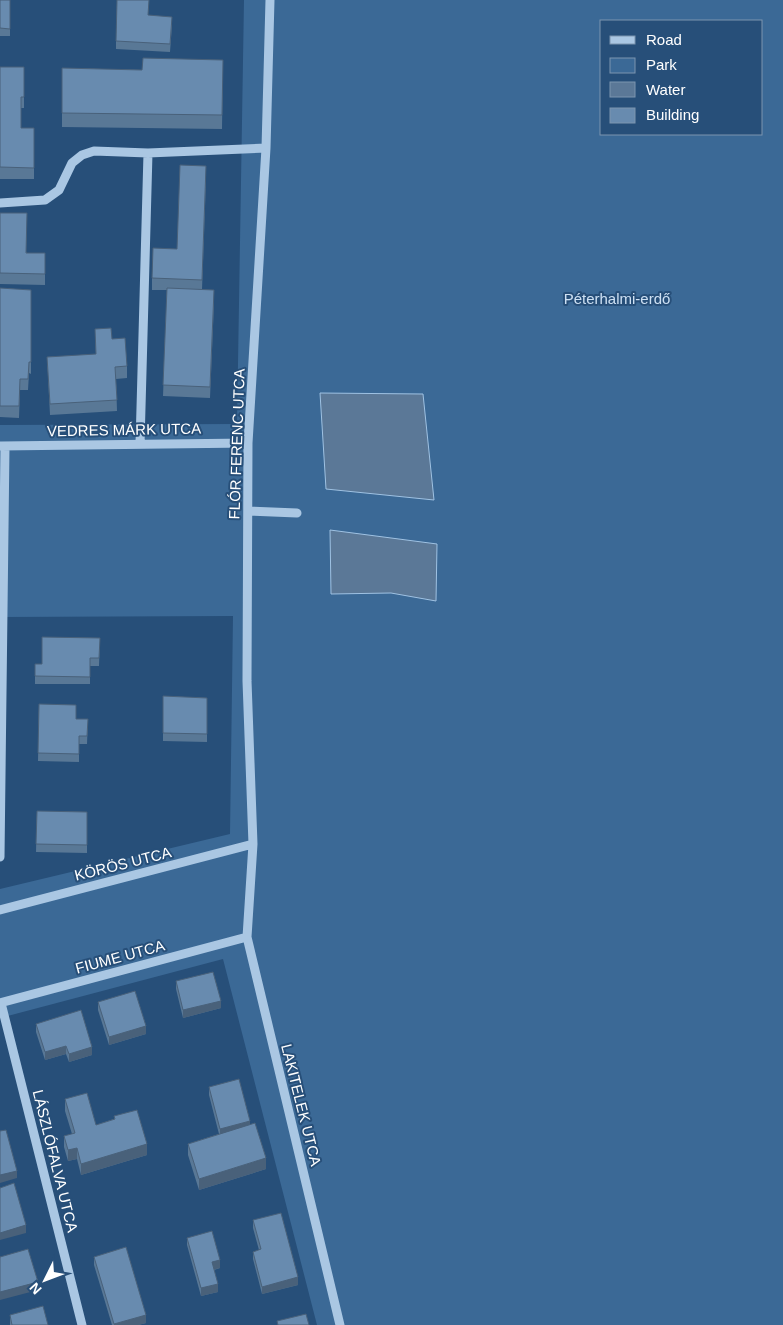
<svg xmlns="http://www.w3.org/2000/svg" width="783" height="1325" font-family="Arial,sans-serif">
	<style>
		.green { fill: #3b6996; fill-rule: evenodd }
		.water { fill: #5b7897; stroke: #9fc2e3 }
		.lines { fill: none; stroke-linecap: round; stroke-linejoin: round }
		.minor { stroke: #aac7e3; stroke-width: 9 }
		.wall { fill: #597896 }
		.shaded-wall { fill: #49617a }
		.building { fill: #688baf; stroke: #49617a }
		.labels { text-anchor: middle; stroke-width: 4; stroke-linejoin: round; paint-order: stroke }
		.park-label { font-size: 15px; fill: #cde0f3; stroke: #274f79 }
		.street-label { font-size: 15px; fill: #fff; stroke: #274f79 }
	</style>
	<rect width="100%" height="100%" fill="#274f79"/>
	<path class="green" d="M244 0H783V1325H317L223 959 0 1018V889L230 834 233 616 0 617V425L237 424ZM602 21H762V134H602Z"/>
	<path class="water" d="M320 393 423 394 434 500 326 489Z
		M330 530 437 544 436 601 391 593 331 594Z"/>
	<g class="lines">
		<path class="minor" d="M270 0 266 148 248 443 247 681 253 844 247 937 340 1325
			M0 203 45 200 59 190 72 163 82 155 94 151 148 153 266 148
			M140 444 148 153
			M1 446 248 443
			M248 511 297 513
			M0 857 5 446
			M0 910 253 844
			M0 1003 247 937
			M1 1003 82 1325"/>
	</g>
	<path class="wall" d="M0 0H10V36H0Z
		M149 16 172 25 170 52 116 49V41Z
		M223 60 222 129 62 127V68L142 70Z
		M0 67H24V108H21V128H34V179H0Z
		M206 178 202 290 214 302 210 398 163 396 167 290H152V278L177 249Z
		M0 213 27 253H45V285L0 284Z
		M0 288 31 290V374L29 373 28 390H20L19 418 0 417Z
		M95 329 112 339 127 366V378L116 379 117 411 50 415 47 357 96 355Z
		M100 638 99 666H90V684H35V664H42Z
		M163 696 207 698V742L163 741Z
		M39 704 76 719H88L87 744H79V762L38 761Z
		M37 811 87 812V853L36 852Z
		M176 981 221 1008 183 1018 176 989Z
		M98 1002 146 1034 109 1045 98 1010Z
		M36 1024 92 1055 69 1062 66 1054 45 1060 36 1032Z
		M209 1087 250 1124 266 1169 199 1190 188 1155V1144L219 1134 209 1095Z
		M65 1099 96 1125 114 1119V1116L147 1155 81 1175 77 1159 68 1161 64 1147V1136L72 1134 65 1111Z
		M253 1220 298 1285 262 1294 253 1259V1252L259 1250 253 1228Z
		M187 1238 220 1268 214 1270 218 1292 201 1296 187 1245Z
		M94 1257 146 1323 138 1325H112L94 1265Z
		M10 1315 48 1325H10Z"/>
	<path class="shaded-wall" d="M221 1001V1008L183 1018V1010Z
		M146 1026V1034L109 1045V1037Z
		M66 1046V1054L45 1060V1052Z
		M92 1047V1055L69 1062V1054Z
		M250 1121V1129L220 1137V1129Z
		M147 1144V1155L81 1175V1164Z
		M77 1148V1159L68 1161V1150Z
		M266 1158V1169L199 1190V1179Z
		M17 1171V1178L0 1183V1175Z
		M26 1225V1233L0 1240V1233Z
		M220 1260V1268L212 1270V1262Z
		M298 1277V1285L262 1294V1287Z
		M38 1282V1290L0 1300V1292Z
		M218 1284V1292L201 1296V1288Z
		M146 1315V1323L138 1325H114V1324Z"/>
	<path class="building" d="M0 0H10V29L0 28Z
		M117 0H149L148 15 172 17 170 44 116 41Z
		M143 58 223 60 222 115 62 113V68L142 70Z
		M0 67H24V97H21V128H34V168L0 167Z
		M180 165 206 166 202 280 152 278 153 248 177 249Z
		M0 213H27L26 253H45V274L0 273Z
		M0 288 31 290V362H29L28 379H20L19 406H0Z
		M167 288 214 290 210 387 163 385Z
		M111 328 112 339 125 338 127 366 115 367 117 400 50 404 47 357 96 354 95 329Z
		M42 637 100 638 99 658H90V677L35 676V664H42Z
		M163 696 207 698V734L163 733Z
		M39 704 76 705V719H88L87 736H79V754L38 753Z
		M37 811 87 812V845L36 844Z
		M213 972 221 1001 183 1010 176 981Z
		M135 991 146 1026 109 1037 98 1002Z
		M81 1010 92 1047 69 1054 66 1046 45 1052 36 1024Z
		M239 1079 250 1121 220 1129 209 1087Z
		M87 1093 96 1125 115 1119 114 1116 137 1110 147 1144 81 1164 77 1148 68 1150 64 1136 75 1133 65 1099Z
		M255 1123 266 1158 199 1179 188 1144Z
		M6 1130 17 1171 0 1175V1131Z
		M14 1183 26 1225 0 1233V1188Z
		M281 1213 298 1277 262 1287 253 1252 261 1249 253 1220Z
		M212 1231 220 1260 212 1262 218 1284 201 1288 187 1238Z
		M126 1247 146 1315 114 1324 94 1257Z
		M28 1249 38 1282 0 1292V1257Z
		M43 1306 48 1325H12L10 1315Z
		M306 1314 309 1325H278L277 1321Z"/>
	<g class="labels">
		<g class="park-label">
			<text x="617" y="304">Péterhalmi-erdő</text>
		</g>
		<g class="street-label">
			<text transform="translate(124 430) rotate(-1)" y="5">VEDRES MÁRK UTCA</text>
			<text transform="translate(237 444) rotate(-88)" y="5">FLÓR FERENC UTCA</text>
			<text transform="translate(123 864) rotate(-14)" y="5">KÖRÖS UTCA</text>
			<text transform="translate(120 957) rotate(-15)" y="5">FIUME UTCA</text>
			<text transform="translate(301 1105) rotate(76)" y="5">LAKITELEK UTCA</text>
			<text transform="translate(55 1161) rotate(76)" y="5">LÁSZLÓFALVA UTCA</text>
		</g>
	</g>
	<rect x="600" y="20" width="162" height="115" fill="#274f79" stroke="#7d95af"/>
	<rect x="610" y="36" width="25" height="8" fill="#aac7e3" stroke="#7d95af"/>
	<text x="646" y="45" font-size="15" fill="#ffffff">Road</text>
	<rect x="610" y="58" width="25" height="15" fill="#3b6996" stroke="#7d95af"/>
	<text x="646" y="70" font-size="15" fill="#ffffff">Park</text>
	<rect x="610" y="82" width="25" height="15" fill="#5b7897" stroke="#7d95af"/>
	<text x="646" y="95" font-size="15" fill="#ffffff">Water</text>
	<rect x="610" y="108" width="25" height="15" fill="#688baf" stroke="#7d95af"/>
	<text x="646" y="120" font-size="15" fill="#ffffff">Building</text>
	<g transform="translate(45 1280) rotate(228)" stroke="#274f79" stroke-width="4" paint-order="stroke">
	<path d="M0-4L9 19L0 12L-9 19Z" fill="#ffffff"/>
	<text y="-8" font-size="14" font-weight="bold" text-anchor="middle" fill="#ffffff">N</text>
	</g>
</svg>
